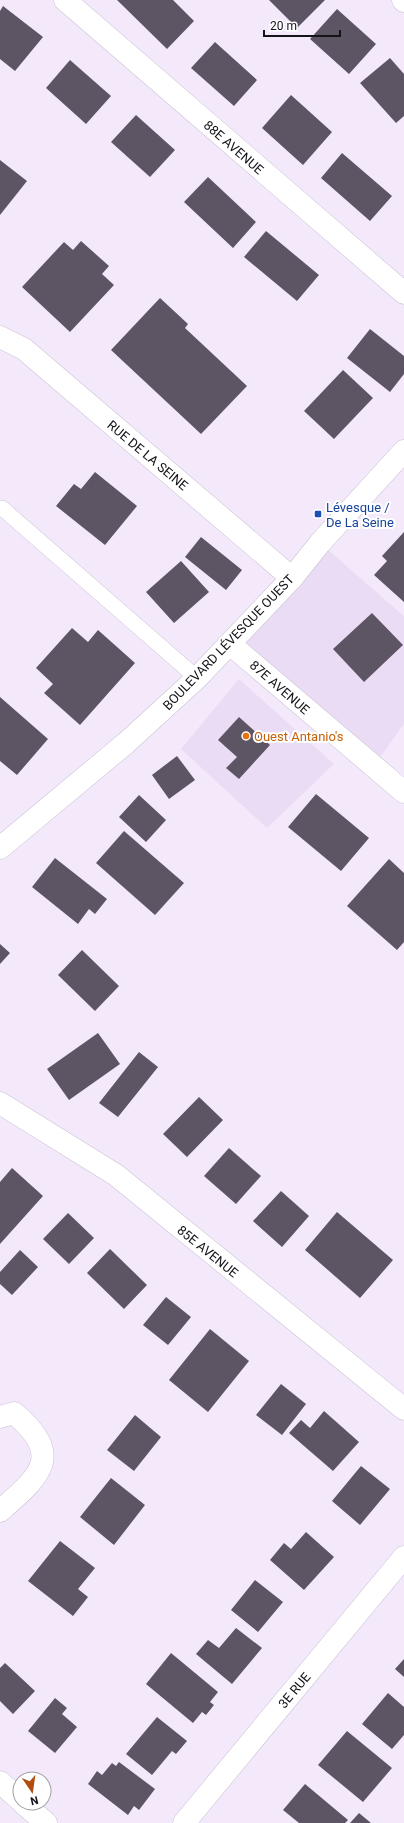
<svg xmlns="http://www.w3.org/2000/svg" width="404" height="1823" font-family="Roboto,sans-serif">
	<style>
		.built { fill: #eadcf5 }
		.building { fill: #5e5564 }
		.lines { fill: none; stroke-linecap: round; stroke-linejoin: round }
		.service-casing { stroke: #cac1d2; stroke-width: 16 }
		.minor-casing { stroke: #cac1d2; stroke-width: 23 }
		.tertiary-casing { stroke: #cac1d2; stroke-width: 23 }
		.service { stroke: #fff; stroke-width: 15 }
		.minor { stroke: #fff; stroke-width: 22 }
		.tertiary { stroke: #fff; stroke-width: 22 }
		.transit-dot { fill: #1a4fb4; stroke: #fff; stroke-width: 1.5 }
		.food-dot { fill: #e8710a; stroke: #fff; stroke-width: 1.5 }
		.labels { text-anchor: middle; stroke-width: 4; stroke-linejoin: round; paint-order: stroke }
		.street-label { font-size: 13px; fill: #151218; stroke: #fff }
		.transit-label { font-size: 13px; fill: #164399; stroke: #fff; text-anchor: start }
		.food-label { font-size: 13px; fill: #c56008; stroke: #fff; text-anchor: start }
	</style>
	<rect width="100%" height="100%" fill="#f3e9fb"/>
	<path class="built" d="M320 543 404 616V724L373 767 230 644Z
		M239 679 334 764 267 828 181 749Z"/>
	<path class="building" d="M117 0H173L194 21 167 49Z
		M269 0H325L297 28Z
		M3 6 43 37 15 71 0 59V11Z
		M337 9 376 44 349 74 310 39Z
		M215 42 257 80 234 106 191 68Z
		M390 58 404 74V116L396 123 360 83Z
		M70 60 111 96 86 124 46 88Z
		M291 95 332 132 303 165 262 128Z
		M136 115 175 150 150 177 111 142Z
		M342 153 392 196 370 221 321 178Z
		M0 160 27 181 0 215Z
		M208 177 256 222 233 248 184 202Z
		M266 231 319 275 297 301 244 257Z
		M81 241 109 266 102 274 114 285 70 332 22 287 64 242 73 250Z
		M160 298 188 324 185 328 247 386 201 434 111 350Z
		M370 329 404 356V374L390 392 347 358Z
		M343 370 373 398 334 439 304 411Z
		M95 472 137 506 105 545 56 506 74 484 81 489Z
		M404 532V602L374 575 387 561 382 556Z
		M201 537 242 570 226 590 185 557Z
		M181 561 209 592 174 623 146 592Z
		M372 613 403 645 364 682 333 649Z
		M72 628 88 642 98 630 135 663 80 725 44 693 53 684 36 668Z
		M0 697 48 739 17 775 0 761Z
		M239 717 270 745 239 779 226 768 237 757 218 740Z
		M177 756 195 780 169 799 152 775Z
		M316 794 369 838 341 871 288 827Z
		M139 795 166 820 146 842 119 817Z
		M124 831 184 883 155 915 96 863Z
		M55 858 107 899 95 914 89 909 78 924 32 887Z
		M389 859 404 873V942L397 950 347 906Z
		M0 944 10 953 0 964Z
		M82 950 119 986 95 1011 58 975Z
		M98 1033 120 1064 69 1100 47 1069Z
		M139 1052 158 1067 118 1117 99 1103Z
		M199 1097 223 1120 187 1157 163 1134Z
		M229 1148 261 1176 236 1204 204 1176Z
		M12 1168 43 1196 0 1244V1182Z
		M281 1191 309 1216 282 1247 253 1221Z
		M337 1212 393 1260 360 1298 305 1250Z
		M68 1213 94 1238 69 1264 43 1239Z
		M110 1249 147 1285 124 1309 87 1273Z
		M20 1250 38 1267 12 1295 0 1284V1272Z
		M166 1297 191 1317 168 1345 143 1325Z
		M210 1329 249 1361 208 1412 169 1380Z
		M281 1384 306 1404 282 1435 256 1415Z
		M324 1411 359 1442 333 1471 289 1433 301 1420 310 1428Z
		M135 1415 161 1437 134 1471 107 1450Z
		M361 1466 390 1489 360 1525 332 1501Z
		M111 1478 145 1505 114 1545 80 1517Z
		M306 1532 334 1557 304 1590 270 1560 284 1543 291 1549Z
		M60 1541 95 1568 78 1589 88 1597 73 1616 28 1581Z
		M255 1580 283 1602 258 1632 231 1610Z
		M236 1628 262 1648 232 1684 196 1654 208 1640 219 1648Z
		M171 1653 218 1692 210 1702 214 1705 206 1715 202 1712 193 1723 146 1684Z
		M404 1659V1677L395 1669Z
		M5 1663 35 1691 13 1714 0 1701V1668Z
		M388 1693 404 1707V1735L392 1749 362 1724Z
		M55 1698 67 1708 62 1714 77 1727 55 1753 28 1731Z
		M157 1717 187 1741 176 1754 172 1751 152 1775 126 1754Z
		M347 1731 392 1768 363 1802 318 1765Z
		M119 1762 155 1789 139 1810 134 1806 128 1815 88 1784 97 1771 102 1775 112 1763 116 1766Z
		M305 1784 348 1820 345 1823H299L283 1810Z
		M359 1813 371 1823H350Z"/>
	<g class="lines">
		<g class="service-casing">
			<path id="service" d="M2 508 197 678"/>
		</g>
		<g class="minor-casing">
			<path id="minor" d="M65 0 404 293
				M403 0 404 1
				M0 337 24 349 292 578
				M230 644 404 792
				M0 1103 116 1175 404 1409
				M0 1417 14 1413C65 1456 40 1476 0 1511
				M0 1782 20 1800
				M23 1803 46 1823
				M184 1823 404 1557"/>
		</g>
		<g class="tertiary-casing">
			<path id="tertiary" d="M0 848 126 743 197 678 292 578 320 543 404 451"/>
		</g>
		<use href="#service" class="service"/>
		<use href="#minor" class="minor"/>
		<use href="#tertiary" class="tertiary"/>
	</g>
	<rect class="transit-dot" x="314" y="510" width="8" height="8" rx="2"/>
	<circle class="food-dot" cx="246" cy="736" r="4"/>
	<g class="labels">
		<g class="street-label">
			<text transform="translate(234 147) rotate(41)" y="5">88E AVENUE</text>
			<text transform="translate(148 455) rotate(40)" y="5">RUE DE LA SEINE</text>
			<text transform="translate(228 642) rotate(-46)" y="5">BOULEVARD LÉVESQUE OUEST</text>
			<text transform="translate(280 687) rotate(41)" y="5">87E AVENUE</text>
			<text transform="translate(208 1251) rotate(39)" y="5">85E AVENUE</text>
			<text transform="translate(294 1690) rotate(-50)" y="5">3E RUE</text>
		</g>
		<g class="transit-label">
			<text x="326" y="512">Lévesque /<tspan x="326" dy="15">De La Seine</tspan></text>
		</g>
		<g class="food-label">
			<text x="254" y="741">Ouest Antanio's</text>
		</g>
	</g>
	<g transform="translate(32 1791) rotate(167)"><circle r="19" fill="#ffffff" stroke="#a1a0a3"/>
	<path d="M0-3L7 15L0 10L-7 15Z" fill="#b04e11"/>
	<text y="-6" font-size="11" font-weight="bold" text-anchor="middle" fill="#151218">N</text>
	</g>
	<path d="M264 30v6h76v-6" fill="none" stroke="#151218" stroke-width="2"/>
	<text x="270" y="30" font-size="12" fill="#151218" stroke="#ffffff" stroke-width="3" paint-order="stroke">20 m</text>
</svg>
